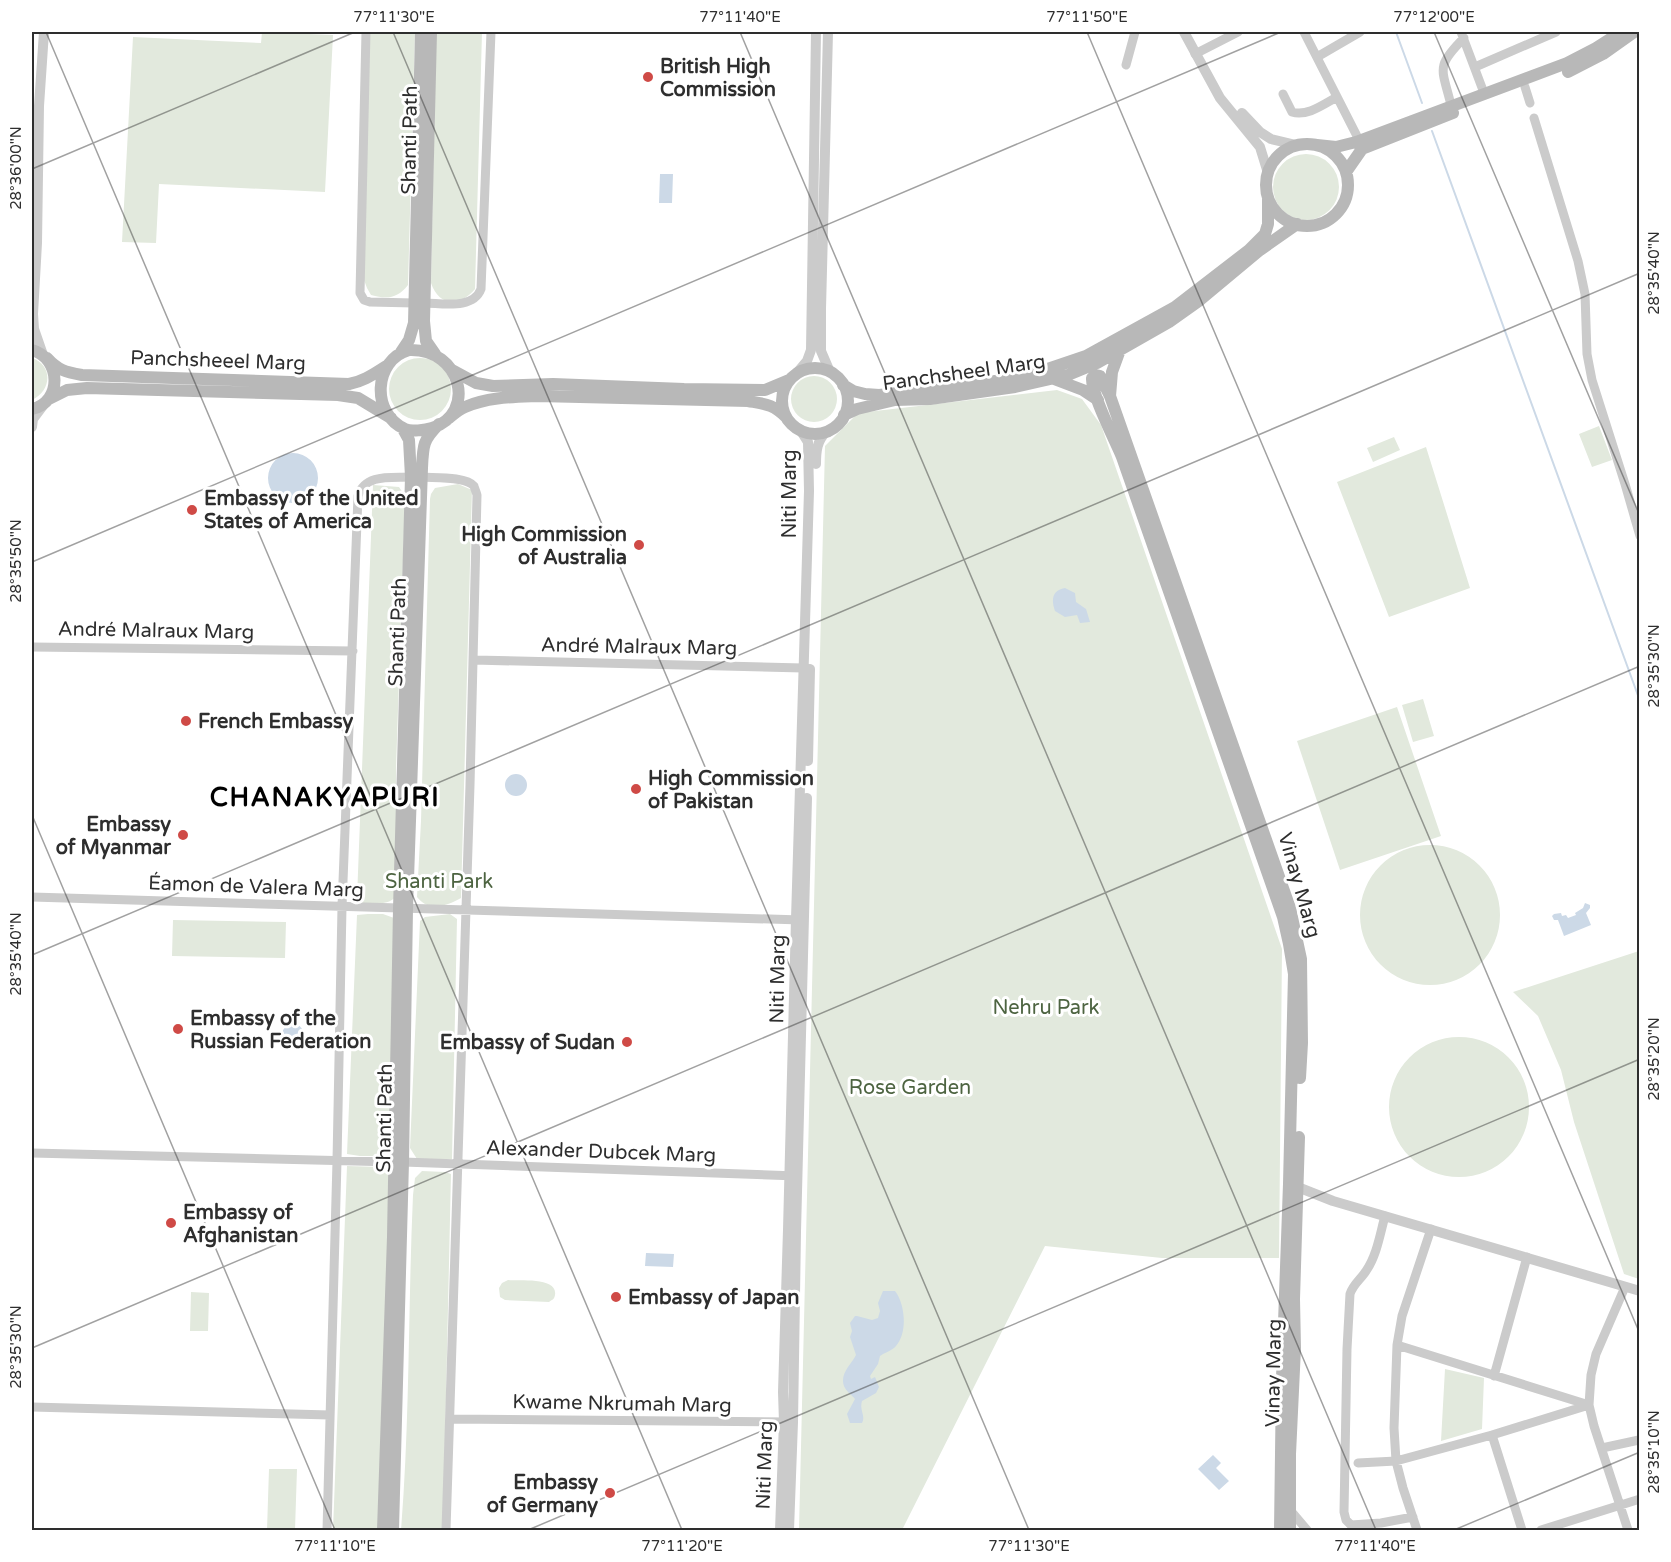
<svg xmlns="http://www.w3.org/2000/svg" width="1671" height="1562" font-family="'Varela Round',sans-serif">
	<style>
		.green { fill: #e2e9dd }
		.water { fill: #ccd9e7 }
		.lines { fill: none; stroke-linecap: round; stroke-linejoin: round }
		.stream { stroke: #ccd9e7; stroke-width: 2 }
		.minor { stroke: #cbcbcb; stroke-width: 9 }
		.tertiary { stroke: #cbcbcb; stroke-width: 10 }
		.secondary { stroke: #b8b8b8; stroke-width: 12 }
		.ticks { fill: none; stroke: #2e2e2e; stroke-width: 1.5; stroke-opacity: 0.45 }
		.poi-dot { fill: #cf4a46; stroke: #fff; stroke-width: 2 }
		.labels { text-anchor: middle; stroke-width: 6; stroke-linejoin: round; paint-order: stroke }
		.poi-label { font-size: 20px; font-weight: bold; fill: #2e2e2e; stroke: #fff; text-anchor: start }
		.street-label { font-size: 20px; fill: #2e2e2e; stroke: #fff }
		.park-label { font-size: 20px; fill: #4d6441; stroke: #fff }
		.district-label { font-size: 26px; font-weight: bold; letter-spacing: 1.5px; fill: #000; stroke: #fff }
		.neatline { fill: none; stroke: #2e2e2e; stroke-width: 2 }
		.ticks-label { font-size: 15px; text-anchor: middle; fill: #2e2e2e }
	</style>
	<rect width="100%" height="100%" fill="#fff"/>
	<path class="green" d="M262 32 333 35 325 192 159 184 156 243 122 242 133 37 261 43Z
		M369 32H415L408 285C397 299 387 299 371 295L367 288 364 280Z
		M436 32H482L475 289C460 307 439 307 431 283Z
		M1273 187a33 33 0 1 1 66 0a33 33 0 1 1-66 0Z
		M32 358C54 366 51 391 32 400Z
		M389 389a31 31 0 1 1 62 0a31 31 0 1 1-62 0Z
		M791 399a23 23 0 1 1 46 0a23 23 0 1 1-46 0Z
		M1057 390 1082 399 1101 425 1282 949 1279 1258H1162L1045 1246 902 1530H799L825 446 858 413Z
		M1599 426 1612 460 1592 467 1579 434Z
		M1394 437 1400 450 1373 462 1367 448Z
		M1426 447 1470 588 1389 617 1337 482Z
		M458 484 472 490 461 898C451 904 436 909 425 904 421 902 419 899 417 897L421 821 430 499 431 494 435 488Z
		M373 485 399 487 403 493 405 501 396 769V897C386 906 375 903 362 903L357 898Z
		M1423 699 1434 736 1413 742 1402 705Z
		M1397 707 1441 836 1340 870 1297 741Z
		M1360 915a70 70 0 1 1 140 0a70 70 0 1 1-140 0Z
		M368 914H383L394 918 390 1148 383 1156H360L347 1154 357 915Z
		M450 914 457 919 452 1159H417L410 1148 420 921 425 917Z
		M173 920 286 922 285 958 172 956Z
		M1639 951H1640L1639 1279 1624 1274 1574 1122 1561 1070 1538 1016 1513 992Z
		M1389 1107a70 70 0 1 1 140 0a70 70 0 1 1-140 0Z
		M347 1166 382 1167 390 1177 378 1530H333Z
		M422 1171 445 1172 451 1174 443 1530H401C410 1419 408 1307 413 1195L415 1178Z
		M508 1280C520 1281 558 1277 555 1295 554 1300 553 1299 549 1302L505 1300 500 1297 499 1288 502 1283Z
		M191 1292 209 1293 208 1331H190Z
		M1445 1369 1484 1378 1482 1429 1441 1441Z
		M269 1469H297L295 1530H267Z"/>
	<path class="water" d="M660 174H673L672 203H659Z
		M268 478a25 25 0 1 1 50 0a25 25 0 1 1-50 0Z
		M1065 588 1075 593 1076 602 1086 609 1090 622 1080 623 1077 615 1065 617 1055 611C1051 600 1052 590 1065 588Z
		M505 785a11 11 0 1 1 22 0a11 11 0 1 1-22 0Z
		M1585 903 1590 905V908L1586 913 1591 925 1564 936 1558 920H1554L1552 916 1554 914 1561 913 1562 916 1566 915 1568 918 1576 915 1575 913 1583 908Z
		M282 1035a11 11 0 1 1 22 0a11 11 0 1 1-22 0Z
		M646 1253 674 1254 673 1267 645 1266Z
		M883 1291H895C905 1304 908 1332 896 1346 892 1351 885 1352 880 1356L878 1364 870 1376 871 1379 875 1377 879 1387 876 1393 862 1401C859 1411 866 1415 862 1423H850L847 1414 855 1399C852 1395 847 1392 845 1388 838 1375 851 1365 856 1355L850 1337 852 1331 850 1323 855 1316H857L872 1320 878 1318 880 1311 878 1303Z
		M1213 1455 1221 1463 1216 1468 1229 1481 1219 1490 1198 1469Z"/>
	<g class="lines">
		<path class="stream" d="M1396 32 1422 103
			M1432 131 1640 701"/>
		<path class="minor" d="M366 32 360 293 364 300 370 302 414 303
			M1304 32 1359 140
			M1461 32 1484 93
			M1195 54 1238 32
			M1317 57 1360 32
			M1126 65 1135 32
			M1475 67 1556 32
			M1525 87 1530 103
			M1283 94 1292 112C1307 117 1324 104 1337 97
			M1451 105C1442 68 1435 67 1464 38
			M1534 118 1578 261 1585 294 1587 354 1592 380 1625 484 1640 536
			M424 303C442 303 473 310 481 289L491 32
			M422 477C434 478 466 476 474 486 474 487 477 494 477 495L470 785 446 1530
			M32 647 353 651
			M474 660 803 668
			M32 897 801 920
			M32 1153 394 1162
			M403 1162 797 1176
			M1385 1216C1380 1234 1377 1255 1366 1271 1361 1279 1353 1284 1350 1294L1347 1349 1344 1512 1346 1520 1351 1525 1381 1523 1413 1517
			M1625 1287 1596 1354 1591 1375 1589 1405 1594 1426 1628 1530
			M1397 1345 1589 1405 1492 1435 1396 1461 1394 1428Z
			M1397 1345 1402 1316 1431 1229
			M1494 1376 1527 1257
			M32 1407 330 1415
			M450 1419 790 1422
			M1492 1435 1522 1530
			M1602 1448 1639 1440
			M1358 1463 1396 1461 1403 1488 1417 1530
			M1290 1510 1307 1530
			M327 1530 337 1161 342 907 358 496C365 473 392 478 411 477
			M1541 1530 1640 1499"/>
		<path class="tertiary" d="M828 32 821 309V351L830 372
			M1184 32 1220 98 1260 147 1268 173
			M1242 113 1260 132 1271 139 1296 145
			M43 355 34 329 33 314 37 243 39 106 44 32
			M796 374 807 361 811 350 816 32
			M32 427 33 419 45 403
			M816 464C816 451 817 441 826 432
			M808 761 810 669
			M1290 1184 1333 1201 1640 1291
			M780 1530 784 1422 783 1392 788 1230 796 919 809 491 808 442 801 431
			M789 1530 793 1422 796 1232 807 798"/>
		<path class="secondary" d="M431 32 424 321 426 341 435 354
			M1568 72 1603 54 1634 32
			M1266 185a41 41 0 1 1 82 0a41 41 0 1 1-82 0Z
			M1317 145 1336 147 1356 142 1567 63 1596 48 1621 32
			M1346 172 1362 149 1453 113
			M32 350C61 358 63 402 32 409
			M409 350C462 348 477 414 432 428 426 430 410 432 405 429 371 414 373 360 409 350Z
			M1120 350 1112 372 1110 396 1290 908 1301 959 1302 1043 1300 1078
			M401 352 409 340 414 323 421 32
			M47 358C58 370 65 372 82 375L349 384C365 381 375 373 388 365
			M782 401a33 33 0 1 1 66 0a33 33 0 1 1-66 0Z
			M452 370 476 383 493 386 553 384 684 389 765 390 789 380
			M1054 379 1083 390 1098 400
			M843 385 853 391 865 394 879 395 937 389 1024 377 1086 356 1175 307 1249 250 1265 234 1268 224V199
			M1110 396 1100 376 1096 375 1092 378C1091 394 1115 440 1122 457L1283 917 1289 944 1294 974 1289 1184 1282 1378 1280 1530
			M49 399 67 390 87 388 338 395 358 398 391 418
			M844 415 857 409 895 400 930 399 1015 387 1068 375 1097 363 1169 322 1200 300 1260 250 1297 224
			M449 418C454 414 459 409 465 407 488 397 513 397 538 396L748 401C765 404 773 404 786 417
			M383 1530 393 1237 399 909 411 477 409 440 403 429
			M393 1530 403 1162 407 909 422 468C423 445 423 440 439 424
			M1290 1530V1454L1295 1348 1294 1299 1299 1137"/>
	</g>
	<path class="ticks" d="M46 32 682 1530M393 32 1029 1530M740 32 1376 1530M1087 32 1640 1334M1434 32 1640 516M32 169 355 32M32 562 1281 32M32 815 335 1530M32 955 1640 273M32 1348 1640 666M528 1530 1640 1059M1454 1530 1640 1452"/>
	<g class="poi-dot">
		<circle cx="648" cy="77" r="6"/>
		<circle cx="192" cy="510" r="6"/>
		<circle cx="639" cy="545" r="6"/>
		<circle cx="186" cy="721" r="6"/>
		<circle cx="636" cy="789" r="6"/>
		<circle cx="183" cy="835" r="6"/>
		<circle cx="178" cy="1029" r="6"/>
		<circle cx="627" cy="1042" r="6"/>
		<circle cx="171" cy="1223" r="6"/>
		<circle cx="616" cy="1297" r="6"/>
		<circle cx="610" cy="1493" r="6"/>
	</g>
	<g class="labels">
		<g class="poi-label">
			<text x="660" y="73">British High<tspan x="660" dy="23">Commission</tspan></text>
			<text x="204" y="505">Embassy of the United<tspan x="204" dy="23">States of America</tspan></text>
			<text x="627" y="541" text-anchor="end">High Commission<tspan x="627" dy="23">of Australia</tspan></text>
			<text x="198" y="728">French Embassy</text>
			<text x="648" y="785">High Commission<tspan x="648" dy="23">of Pakistan</tspan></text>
			<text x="171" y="831" text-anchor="end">Embassy<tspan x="171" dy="23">of Myanmar</tspan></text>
			<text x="190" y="1025">Embassy of the<tspan x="190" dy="23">Russian Federation</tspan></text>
			<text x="615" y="1049" text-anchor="end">Embassy of Sudan</text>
			<text x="183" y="1219">Embassy of<tspan x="183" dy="23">Afghanistan</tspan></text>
			<text x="628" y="1304">Embassy of Japan</text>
			<text x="598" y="1489" text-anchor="end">Embassy<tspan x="598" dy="23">of Germany</tspan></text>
		</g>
		<g class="street-label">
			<text transform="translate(409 140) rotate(-89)" y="7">Shanti Path</text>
			<text transform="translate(218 360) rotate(2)" y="7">Panchsheeel Marg</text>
			<text transform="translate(964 372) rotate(-8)" y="7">Panchsheel Marg</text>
			<text transform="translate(789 494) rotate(-90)" y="7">Niti Marg</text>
			<text transform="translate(156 630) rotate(1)" y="7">André Malraux Marg</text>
			<text transform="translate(397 632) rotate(-88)" y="7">Shanti Path</text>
			<text transform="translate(639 646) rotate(1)" y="7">André Malraux Marg</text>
			<text transform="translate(1300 885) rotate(74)" y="7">Vinay Marg</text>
			<text transform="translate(256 886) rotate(2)" y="7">Éamon de Valera Marg</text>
			<text transform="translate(777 979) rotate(-89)" y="7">Niti Marg</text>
			<text transform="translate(384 1118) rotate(-89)" y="7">Shanti Path</text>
			<text transform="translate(601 1151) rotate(2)" y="7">Alexander Dubcek Marg</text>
			<text transform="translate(1273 1373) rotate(-89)" y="7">Vinay Marg</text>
			<text transform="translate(622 1403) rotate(1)" y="7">Kwame Nkrumah Marg</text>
			<text transform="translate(764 1465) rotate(-88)" y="7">Niti Marg</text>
		</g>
		<g class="park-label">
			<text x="439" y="888">Shanti Park</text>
			<text x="1046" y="1014">Nehru Park</text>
			<text x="910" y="1094">Rose Garden</text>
		</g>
		<g class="district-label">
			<text x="325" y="806">CHANAKYAPURI</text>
		</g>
	</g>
	<rect width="1671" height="1562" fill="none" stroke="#ffffff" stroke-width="66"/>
	<rect x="33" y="33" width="1605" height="1496" class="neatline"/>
	<g class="ticks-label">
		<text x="394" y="22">77°11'30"E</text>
		<text x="740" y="22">77°11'40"E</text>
		<text x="1087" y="22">77°11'50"E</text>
		<text x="1434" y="22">77°12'00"E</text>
		<text transform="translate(16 168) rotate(-90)" y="5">28°36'00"N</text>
		<text transform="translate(1654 273) rotate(-90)" y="5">28°35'40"N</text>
		<text transform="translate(16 561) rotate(-90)" y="5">28°35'50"N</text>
		<text transform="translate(1654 666) rotate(-90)" y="5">28°35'30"N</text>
		<text transform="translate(16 954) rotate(-90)" y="5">28°35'40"N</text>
		<text transform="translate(1654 1059) rotate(-90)" y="5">28°35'20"N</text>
		<text transform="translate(16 1347) rotate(-90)" y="5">28°35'30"N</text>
		<text transform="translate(1654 1452) rotate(-90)" y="5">28°35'10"N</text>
		<text x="335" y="1551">77°11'10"E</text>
		<text x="682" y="1551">77°11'20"E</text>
		<text x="1029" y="1551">77°11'30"E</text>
		<text x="1375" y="1551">77°11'40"E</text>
	</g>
</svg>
